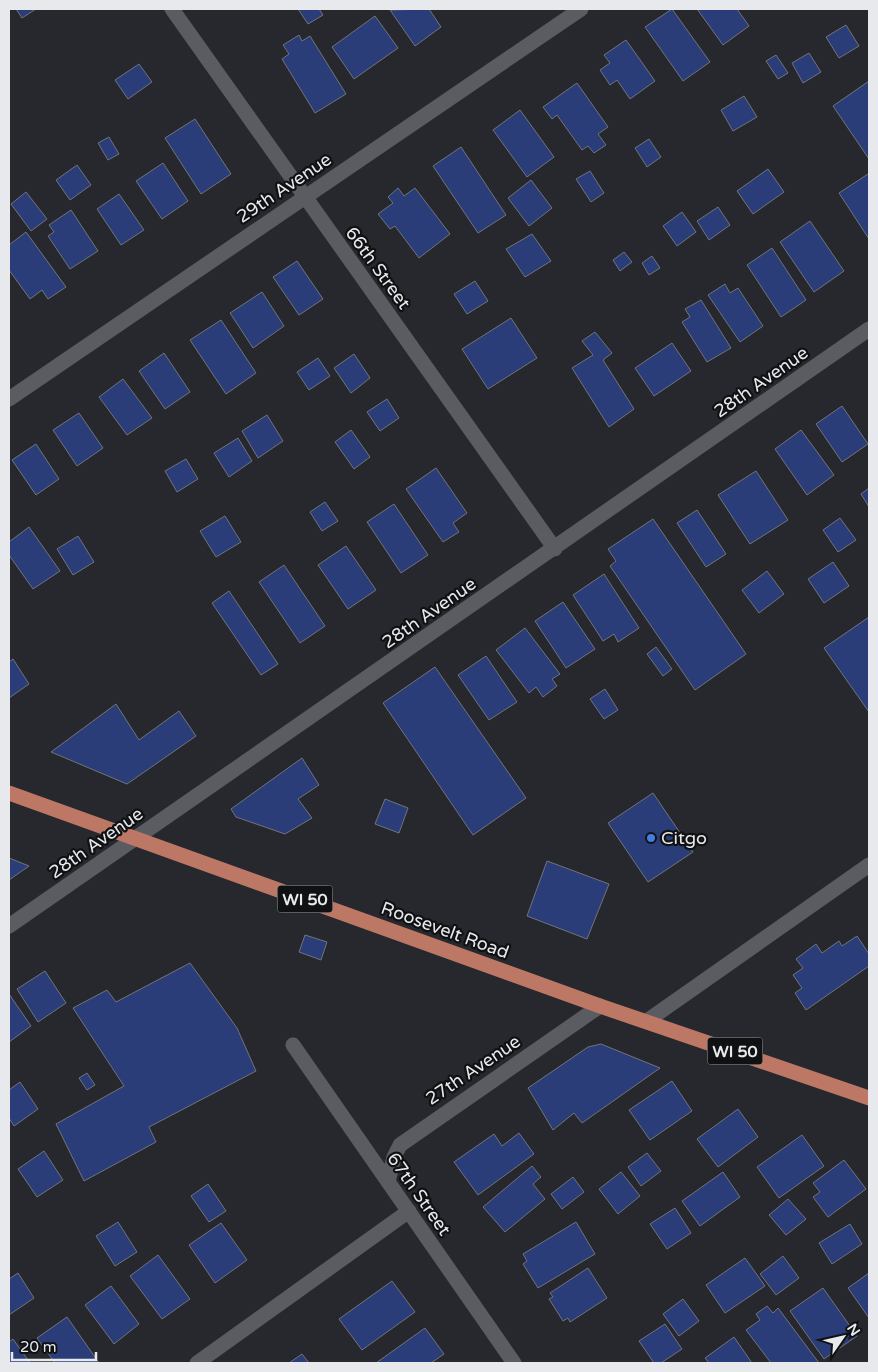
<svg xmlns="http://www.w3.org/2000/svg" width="878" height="1372" font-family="'Varela Round',sans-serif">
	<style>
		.building { fill: #2a3d78; stroke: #717479 }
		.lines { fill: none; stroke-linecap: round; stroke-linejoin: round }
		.street { stroke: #5a5c61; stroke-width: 15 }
		.primary { stroke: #bc7865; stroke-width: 15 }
		.shop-dot { fill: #3f7fe0; stroke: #101113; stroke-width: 2 }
		.labels { text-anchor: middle; stroke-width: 4.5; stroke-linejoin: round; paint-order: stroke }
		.shield { fill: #101113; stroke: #a7a8ab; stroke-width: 1 }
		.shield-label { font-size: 16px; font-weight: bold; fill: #e8e9ec }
		.street-label { font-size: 18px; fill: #e8e9ec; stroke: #101113 }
		.poi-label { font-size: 18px; fill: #e8e9ec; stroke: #101113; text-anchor: start }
	</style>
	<rect width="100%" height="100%" fill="#26282d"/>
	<path class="building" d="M16 9H36L22 18Z
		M298 9H319L323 15 308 24Z
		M429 9 441 27 415 46 390 10Z
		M672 9 710 62 683 81 645 27Z
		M697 9H737L749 26 723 45Z
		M375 16 398 48 354 79 332 47Z
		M846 25 859 46 839 58 826 37Z
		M299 35 302 41 310 36 346 94 315 113 282 59 289 54 283 45Z
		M626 40 655 81 630 99 617 80 610 85 600 70 610 63 604 55Z
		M809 53 821 72 803 83 792 63Z
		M776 55 788 73 778 79 766 61Z
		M139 64 152 82 128 99 115 80Z
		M869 81V159L833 106Z
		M577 83 608 127 598 134 606 145 594 153 588 146 582 150 557 115 552 119 543 107Z
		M744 96 757 117 733 131 721 110Z
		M520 110 554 157 527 177 493 130Z
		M195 119 231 174 201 194 165 138Z
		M109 137 119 154 108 160 98 143Z
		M649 139 661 157 647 167 635 148Z
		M461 147 506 215 478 233 433 166Z
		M163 163 188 201 162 219 136 181Z
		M77 165 91 185 70 200 56 180Z
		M768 169 784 192 753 214 737 191Z
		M590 171 604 193 591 202 576 179Z
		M868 174 869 177V239L839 193Z
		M531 180 552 208 529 226 508 198Z
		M398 188 404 196 415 188 450 234 419 258 395 226 390 229 378 214 393 203 388 197Z
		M26 192 47 219 31 231 11 204Z
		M119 194 144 230 121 245 97 209Z
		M718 207 730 225 709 240 697 221Z
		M71 210 98 251 70 269 48 236 54 232 49 225Z
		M682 212 696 232 677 246 663 226Z
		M810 221 844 271 814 292 780 242Z
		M26 232 66 287 48 299 42 290 30 299 9 270V245Z
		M532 234 551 261 525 277 506 249Z
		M772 248 806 300 781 317 747 265Z
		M624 252 632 262 620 271 613 260Z
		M652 256 660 268 649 275 642 263Z
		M297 261 323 299 299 315 273 277Z
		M475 281 488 301 467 314 454 294Z
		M725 284 730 293 738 288 763 326 740 342 708 295Z
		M262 292 284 326 253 348 230 313Z
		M701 300 731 348 707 362 682 322 690 317 685 309Z
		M511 318 537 358 488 389 462 349Z
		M221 320 256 373 226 394 190 340Z
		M595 332 612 353 603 360 634 409 609 427 572 368 593 355 582 341Z
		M672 343 691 371 654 396 635 368Z
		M164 353 190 392 165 409 139 371Z
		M354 354 370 378 351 393 334 368Z
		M318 358 330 376 309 390 297 372Z
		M123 379 152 418 127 435 99 397Z
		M387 399 399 418 380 431 367 412Z
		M842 406 868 444 842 462 816 424Z
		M79 413 103 448 77 466 53 430Z
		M267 415 283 441 258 458 242 431Z
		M351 430 370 457 354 469 335 442Z
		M801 430 834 475 807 495 775 449Z
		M238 438 252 461 229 477 214 453Z
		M36 444 59 479 36 495 12 460Z
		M186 459 198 479 177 492 165 471Z
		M436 468 467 513 453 523 459 532 443 542 406 489Z
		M756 471 788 520 750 544 718 495Z
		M869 488V507L861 494Z
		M325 502 338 521 322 531 310 512Z
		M394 504 428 555 401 573 367 522Z
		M697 510 726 554 706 567 677 523Z
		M225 516 241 542 216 557 200 531Z
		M840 518 856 540 838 552 823 530Z
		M653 519 746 654 695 690 610 566 616 561 608 549Z
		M29 527 60 571 33 589 9 555V542Z
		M78 536 94 562 73 575 57 549Z
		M346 546 376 590 348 609 318 565Z
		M833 562 849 586 824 603 808 579Z
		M284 565 325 626 300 643 259 582Z
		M767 571 784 594 759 613 742 590Z
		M604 574 639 628 618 642 614 634 603 641 573 595Z
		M229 591 278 664 261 675 212 603Z
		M563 602 595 649 566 668 535 621Z
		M869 617V712L824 648Z
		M525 628 560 674 552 679 557 686 543 697 536 687 529 693 496 650Z
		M656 647 672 669 663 676 647 654Z
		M486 656 517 702 489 720 458 675Z
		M13 659 29 684 9 698V662Z
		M435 667 526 798 473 835 383 703Z
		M605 689 618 710 604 719 590 699Z
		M116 704 139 740 179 711 196 736 127 784 51 752Z
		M302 758 319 785 298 799 312 818 285 834 236 817 231 809Z
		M653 793 693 852 648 882 608 823Z
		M385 799 408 808 399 833 375 824Z
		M9 858 29 866 9 880Z
		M547 861 609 884 587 939 527 916Z
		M305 935 327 942 321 960 299 952Z
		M857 936 869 954V966L806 1010 795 993 802 988 793 975 803 968 796 959 816 944 822 953 839 941 842 946Z
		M190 963 237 1028 256 1071 149 1127 156 1142 84 1181 56 1124 124 1086 73 1008 107 990 116 1002Z
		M45 971 66 1003 38 1022 17 989Z
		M9 994 31 1026 9 1042Z
		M601 1044 660 1068 582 1123 574 1113 553 1130 528 1088 588 1047Z
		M87 1073 95 1085 87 1090 79 1078Z
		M672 1081 692 1111 650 1140 629 1110Z
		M20 1082 38 1109 14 1126 9 1118V1090Z
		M738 1109 758 1137 718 1167 697 1139Z
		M519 1133 534 1154 478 1195 454 1162 494 1134 502 1146Z
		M802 1135 824 1166 779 1198 757 1167Z
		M44 1151 63 1180 37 1197 18 1169Z
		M647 1153 661 1171 641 1186 628 1167Z
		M844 1160 866 1189 828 1217 813 1197 820 1192 813 1183Z
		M532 1166 541 1177 533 1184 545 1199 505 1232 483 1207Z
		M621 1172 640 1196 618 1214 599 1189Z
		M723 1172 740 1197 700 1226 682 1201Z
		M573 1177 584 1192 562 1209 551 1194Z
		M208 1184 226 1211 209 1222 191 1196Z
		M788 1199 806 1219 786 1235 769 1215Z
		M675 1208 691 1233 667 1249 650 1224Z
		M118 1222 137 1252 115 1266 96 1236Z
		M576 1222 595 1254 538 1288 523 1264 527 1261 523 1254Z
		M221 1223 247 1260 215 1283 189 1245Z
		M850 1224 862 1244 832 1264 819 1243Z
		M158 1255 190 1299 162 1319 130 1276Z
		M783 1256 799 1278 776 1295 760 1274Z
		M745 1258 765 1286 725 1313 706 1285Z
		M588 1268 607 1298 570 1322 568 1318 563 1321 549 1299 553 1297 550 1293Z
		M18 1273 34 1298 9 1315V1279Z
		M869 1273V1318L848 1288Z
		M392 1281 415 1312 362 1350 339 1319Z
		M111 1286 139 1324 114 1344 85 1305Z
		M823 1288 857 1336 824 1359 790 1311Z
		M683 1299 699 1321 679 1336 663 1314Z
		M767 1306 773 1313 778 1308 819 1363H771L746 1330 760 1320 756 1314Z
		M67 1317 99 1363H55L37 1338Z
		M665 1324 682 1349 661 1363H654L639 1341Z
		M425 1328 444 1354 431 1363H376Z
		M734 1337 752 1363H709L705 1358Z
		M13 1339 30 1363H9V1342Z
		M302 1354 309 1363H289Z"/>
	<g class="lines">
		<path class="street" d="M172 9 555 549
			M9 399 581 9
			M9 926 869 329
			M647 1021 869 865
			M293 1045 514 1363
			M388 1182 394 1157 400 1145 600 1006
			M197 1363 409 1211"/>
		<path class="primary" d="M9 793 600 1006 869 1098"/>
	</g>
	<circle class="shop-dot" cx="651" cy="838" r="5"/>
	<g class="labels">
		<g class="shield">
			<rect x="277.5" y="885.5" width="55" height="27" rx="4"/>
			<rect x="707.5" y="1037.5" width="55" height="27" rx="4"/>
		</g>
		<g class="shield-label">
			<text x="305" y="905">WI 50</text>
			<text x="735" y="1057">WI 50</text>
		</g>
		<g class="street-label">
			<text transform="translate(284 188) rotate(-34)" y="6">29th Avenue</text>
			<text transform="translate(378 268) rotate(54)" y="6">66th Street</text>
			<text transform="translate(761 382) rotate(-35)" y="6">28th Avenue</text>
			<text transform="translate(429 613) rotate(-35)" y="6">28th Avenue</text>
			<text transform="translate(96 843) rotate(-35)" y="6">28th Avenue</text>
			<text transform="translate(445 930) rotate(20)" y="6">Roosevelt Road</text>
			<text transform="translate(473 1070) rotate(-34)" y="6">27th Avenue</text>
			<text transform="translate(419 1194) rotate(55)" y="6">67th Street</text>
		</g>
		<g class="poi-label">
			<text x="661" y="844">Citgo</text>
		</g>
	</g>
	<rect width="878" height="1372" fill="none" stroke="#e8e9ec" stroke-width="20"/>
	<g transform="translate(843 1337) rotate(56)" stroke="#101113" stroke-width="4" paint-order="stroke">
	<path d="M0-4L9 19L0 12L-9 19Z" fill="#e8e9ec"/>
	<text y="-8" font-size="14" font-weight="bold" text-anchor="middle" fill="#e8e9ec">N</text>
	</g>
	<path d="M12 1352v8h84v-8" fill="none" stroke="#e8e9ec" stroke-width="2.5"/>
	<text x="20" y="1352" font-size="15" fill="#e8e9ec" stroke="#101113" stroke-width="4" paint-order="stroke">20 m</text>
</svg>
